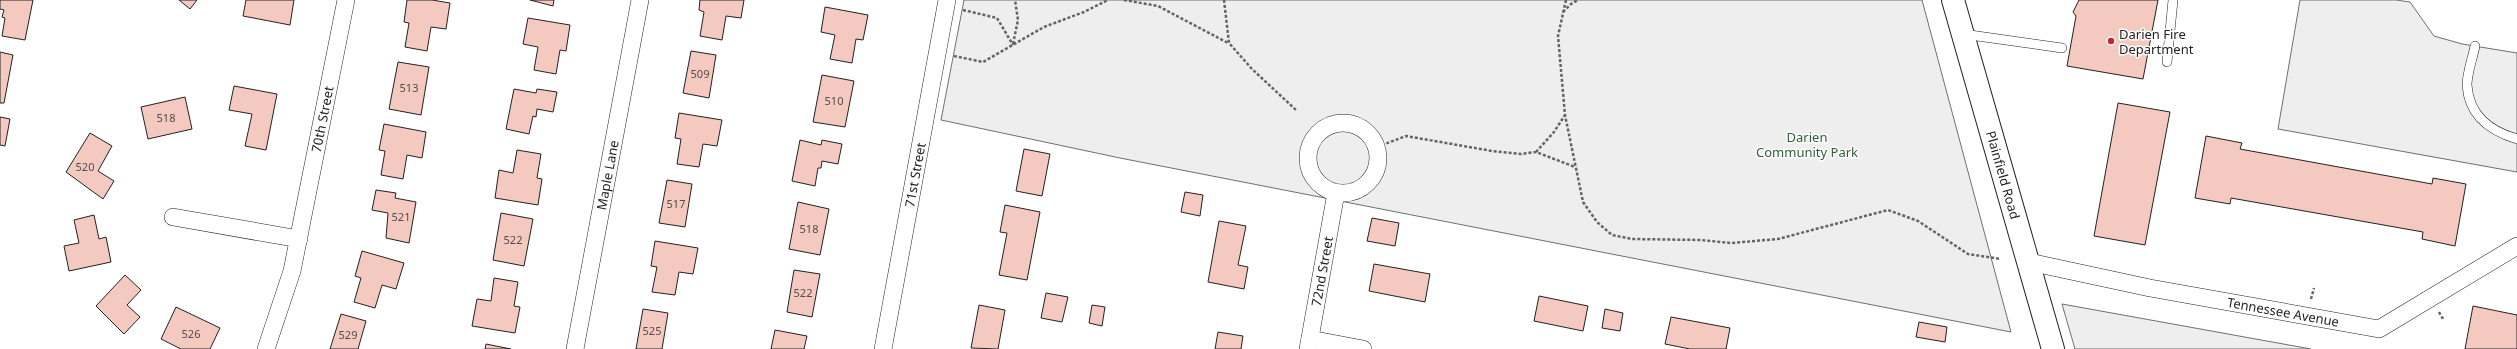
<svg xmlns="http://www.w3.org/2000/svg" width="2517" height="349" font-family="'Noto Sans',sans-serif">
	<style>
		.green { fill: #eee; stroke: #6f6f6f }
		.building { fill: #f3c9c0; stroke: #222 }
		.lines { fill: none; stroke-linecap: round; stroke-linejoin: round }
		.service-casing { stroke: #222; stroke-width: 10 }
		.minor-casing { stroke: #222; stroke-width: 18 }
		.secondary-casing { stroke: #222; stroke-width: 24 }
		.path { stroke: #646464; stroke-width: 2.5; stroke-dasharray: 3 2; stroke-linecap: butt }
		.service { stroke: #fff; stroke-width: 9 }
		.minor { stroke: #fff; stroke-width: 17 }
		.secondary { stroke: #fff; stroke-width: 22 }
		.poi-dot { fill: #c62828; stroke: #fff; stroke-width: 1.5 }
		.labels { text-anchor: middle; stroke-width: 3; stroke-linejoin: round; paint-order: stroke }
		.number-label { font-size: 11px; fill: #564c4a }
		.poi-label { font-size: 13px; fill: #222; stroke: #fff; text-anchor: start }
		.street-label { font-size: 13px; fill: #222; stroke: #fff }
		.park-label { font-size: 13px; fill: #2f5e38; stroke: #fff }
	</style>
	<rect width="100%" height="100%" fill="#fff"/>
	<path class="green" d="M964 0H1922L2011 332 1120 158 941 120Z
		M2300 0H2396L2410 2 2434 36 2462 44 2517 53V172L2278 129Z
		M2062 304 2311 349H2075Z"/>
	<path class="building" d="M0 0H33L25 40 2 36 5 18 2 17 4 10 0 9Z
		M179 0H197L190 9Z
		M246 0H294L290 25 243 16Z
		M407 0H432L450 3 446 29 431 27 427 51 405 47 409 23 404 22Z
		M530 0H554L553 6Z
		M700 0H744L741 18 726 16 722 40 700 36 704 12 699 10Z
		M2079 0H2158L2143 79 2067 66 2076 16 2073 12Z
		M825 7 868 15 863 40 856 39 852 63 830 59 835 35 821 32Z
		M528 18 570 25 566 51 560 50 556 74 534 70 538 47 523 44Z
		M691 51 716 55 709 98 683 93Z
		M0 52 13 55 4 103H0Z
		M398 62 429 67 421 115 389 109Z
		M822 75 854 81 845 127 813 122Z
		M234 86 277 94 266 150 245 146 252 114 229 110Z
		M514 89 536 93 537 89 557 92 553 112 537 109 536 117 533 116 529 134 506 129Z
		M185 97 192 129 148 139 141 107Z
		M2118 103 2170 112 2145 245 2094 236Z
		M679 113 722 120 717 146 703 144 699 167 677 164 681 139 675 138Z
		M0 117 10 119 5 146 0 145Z
		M384 124 426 132 422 158 407 155 403 179 381 175 385 151 379 150Z
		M90 133 112 146 98 171 114 181 103 199 66 172Z
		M2206 136 2242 143 2240 149 2432 184 2433 178 2466 184 2455 246 2422 239 2423 232 2231 198 2230 204 2195 198Z
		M800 140 821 145 822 140 842 144 838 164 822 161 821 168H818L815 186 792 181Z
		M1024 149 1050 154 1042 196 1016 191Z
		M517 150 541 154 537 178 542 179 538 205 495 198 499 170 513 173Z
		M667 180 692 184 685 227 659 223Z
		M376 190 396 193 395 198 416 202 409 243 386 238 388 213 372 210Z
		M1185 192 1203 195 1200 216 1181 212Z
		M798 202 829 209 820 255 789 249Z
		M1005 205 1040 212 1027 280 999 275 1007 233 1000 232Z
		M501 213 533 219 524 266 493 260Z
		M94 215 99 239 106 237 111 262 69 271 64 246 79 243 74 220Z
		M1372 218 1399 223 1395 246 1367 241Z
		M1219 221 1246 226 1238 265 1248 267 1244 289 1208 282Z
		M655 241 698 248 693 274 679 272 675 295 652 292 657 267 651 266Z
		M362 251 404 263 396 289 382 285 375 308 354 302 361 278 355 276Z
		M1374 264 1430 274 1425 302 1369 291Z
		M794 270 820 274 812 317 787 312Z
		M125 275 141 290 127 305 140 317 124 334 96 306Z
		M494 278 518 282 514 306 520 307 515 333 472 326 477 299 491 301Z
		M1046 293 1068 297 1062 322 1041 318Z
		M1539 296 1588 306 1583 331 1534 321Z
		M979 305 1005 310 998 349 971 348Z
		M1092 305 1105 307 1102 326 1089 323Z
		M2473 306 2517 315V349H2465Z
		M176 307 220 328 210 349H181L161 339Z
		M643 309 668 313 662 349H636Z
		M1605 309 1623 313 1620 331 1602 328Z
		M341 314 366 321 358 349H330Z
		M1671 317 1730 328 1726 349H1690L1665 344Z
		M1919 322 1947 327 1945 342 1916 337Z
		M775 330 807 336 804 349H771Z
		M1218 332 1243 336 1241 349H1215Z
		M486 344 511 349H485Z"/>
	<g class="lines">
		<g class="service-casing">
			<path id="service" d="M1963 34 2062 48
				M2475 46C2473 57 2467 73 2467 85 2469 116 2490 131 2517 139
				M2167 62 2173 0"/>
		</g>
		<g class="minor-casing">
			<g id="minor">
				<circle cx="1343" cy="158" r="35"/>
				<path d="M173 217 299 239"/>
				<path id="s1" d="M2029 262 2150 288 2379 329 2517 246"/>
				<path d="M1310 339 1363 349"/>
				<path id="s2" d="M266 349 292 271 346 0"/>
				<path id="s3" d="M575 349 640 0"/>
				<path id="s4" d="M883 349 947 0"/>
				<path id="s5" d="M1308 349 1336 193"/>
			</g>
		</g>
		<g class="secondary-casing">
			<g id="secondary">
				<path id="s6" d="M1953 0 2053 349"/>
			</g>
		</g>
		<path class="path" d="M1124 0 1158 6 1228 43
			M1224 0 1229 43 1252 69 1296 110
			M1566 0 1558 36 1565 115 1583 202 1597 222 1612 235 1632 239 1701 240 1731 243 1778 239 1888 210 1918 221 1968 254 2001 259
			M963 10 997 18 1013 45
			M1563 12 1571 4 1578 0
			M1013 44 1018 20 1015 0
			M954 56 983 62 1044 27 1084 12 1108 0
			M1377 147 1406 136 1492 151 1521 154 1536 152 1575 167
			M1536 152 1554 132 1565 115
			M2311 299 2314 288
			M2439 312 2443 319"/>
		<use href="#service" class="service"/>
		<use href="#minor" class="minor"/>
		<use href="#secondary" class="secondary"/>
	</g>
	<circle class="poi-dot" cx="2111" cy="41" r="4"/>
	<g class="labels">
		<g class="number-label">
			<text x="700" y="78">509</text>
			<text x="409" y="92">513</text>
			<text x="834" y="105">510</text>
			<text x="166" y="122">518</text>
			<text x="85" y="171">520</text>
			<text x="676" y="208">517</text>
			<text x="401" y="221">521</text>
			<text x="809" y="233">518</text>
			<text x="513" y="244">522</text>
			<text x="803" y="297">522</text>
			<text x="652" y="335">525</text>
			<text x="191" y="338">526</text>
			<text x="348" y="339">529</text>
		</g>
		<g class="poi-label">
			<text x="2119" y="39">Darien Fire<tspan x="2119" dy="15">Department</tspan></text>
		</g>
		<g class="street-label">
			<text dy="5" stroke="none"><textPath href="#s2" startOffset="237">70th Street</textPath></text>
			<text dy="5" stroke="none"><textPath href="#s3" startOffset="177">Maple Lane</textPath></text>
			<text dy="5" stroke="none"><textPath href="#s4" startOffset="177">71st Street</textPath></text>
			<text dy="5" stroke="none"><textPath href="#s6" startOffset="182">Plainfield Road</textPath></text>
			<text dy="5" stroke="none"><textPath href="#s5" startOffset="79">72nd Street</textPath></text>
			<text dy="5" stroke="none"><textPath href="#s1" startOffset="259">Tennessee Avenue</textPath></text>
		</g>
		<g class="park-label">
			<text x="1807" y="142">Darien<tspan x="1807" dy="15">Community Park</tspan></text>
		</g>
	</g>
</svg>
